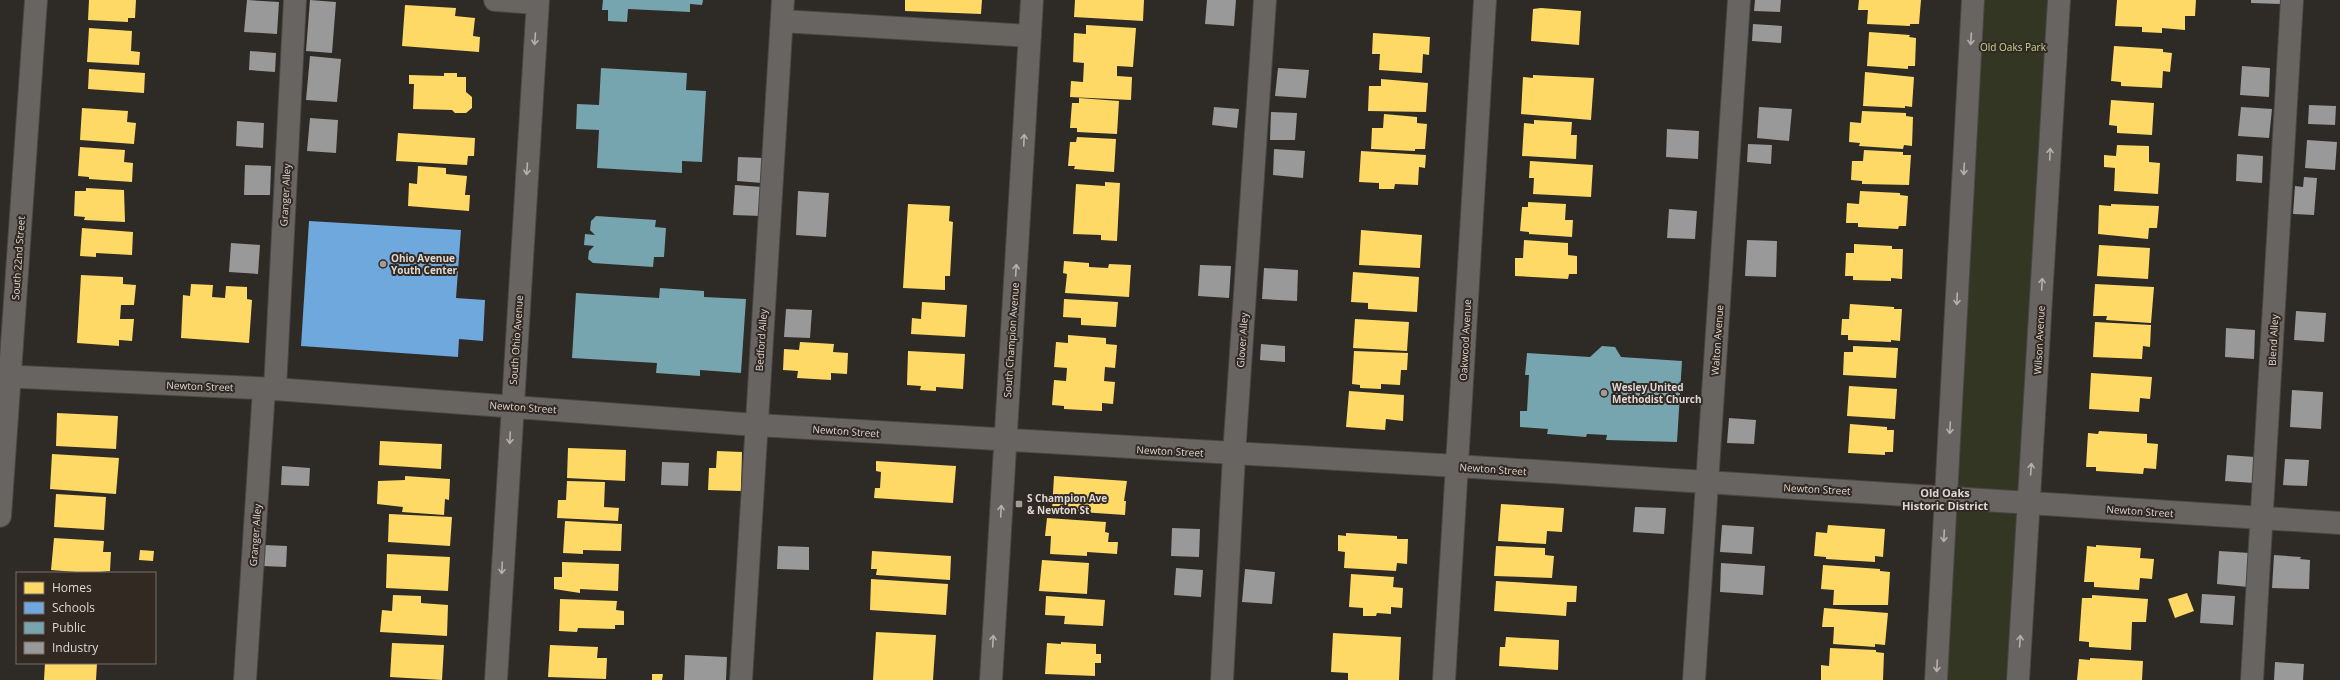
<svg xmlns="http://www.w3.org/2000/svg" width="2340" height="680" font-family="'Open Sans',sans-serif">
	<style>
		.green { fill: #323623 }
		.homes { fill: #ffd966 }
		.schools { fill: #6fa8dc }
		.public { fill: #76a5af }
		.industry { fill: #999 }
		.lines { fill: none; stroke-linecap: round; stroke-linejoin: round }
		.minor-casing { stroke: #4a4643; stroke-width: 24 }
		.minor { stroke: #676462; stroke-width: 22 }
		.oneway { stroke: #b5b0ad }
		.poi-dot { fill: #a19c98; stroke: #322923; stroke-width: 1.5 }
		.labels { text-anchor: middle; stroke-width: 4; stroke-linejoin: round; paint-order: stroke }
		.park-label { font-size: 10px; fill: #c5d693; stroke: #322923 }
		.street-label { font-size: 10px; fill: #dfd9d6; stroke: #322923 }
		.poi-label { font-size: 10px; font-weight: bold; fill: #dfd9d6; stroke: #322923; text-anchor: start }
		.neighbourhood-label { font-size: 11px; font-weight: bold; fill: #dfd9d6; stroke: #322923 }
	</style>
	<rect width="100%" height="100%" fill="#2e2a26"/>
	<path class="green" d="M1978 0H2054L2011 680H1939Z"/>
	<path class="homes" d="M89 0H136L135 18H128V22L88 20Z
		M905 0H982L981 14 905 11Z
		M1075 0H1144L1143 21 1074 17Z
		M1859 0H1921L1919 24H1910V26L1867 24 1868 10H1858Z
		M2117 0H2196L2195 16H2185V30L2162 28V33L2142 32V27L2115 26Z
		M405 5 456 8 455 16 475 18 473 36 480 37 479 52 402 46Z
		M1541 8 1581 11 1579 45 1531 41 1533 9Z
		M1086 25 1136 28 1133 67 1117 66V76L1132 77 1131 100 1070 97 1071 81 1083 82 1084 63 1073 62 1074 33 1086 34Z
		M89 28 132 31 131 51 140 52 139 65 87 62Z
		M1869 32 1910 35 1909 37 1916 38 1915 66H1908V69L1867 66Z
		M1373 33 1430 37 1429 55 1423 54 1422 73 1379 70 1380 54H1372Z
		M2114 46 2163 49V52L2172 53 2170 72 2163 71 2162 88 2121 86V82L2111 81Z
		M89 69 145 73 144 93 88 89Z
		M1865 72 1914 77 1912 107 1905 106V108L1863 106Z
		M444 73H457V77H466V92L472 97V108L466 113H455L452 110 413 109 414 84H409V75L444 76Z
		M1533 75 1594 78 1591 120 1521 114 1523 77 1533 78Z
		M1381 79 1428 83 1426 112 1368 111 1369 86H1381Z
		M1079 98 1119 101 1117 134 1077 132V128H1070L1072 103H1079Z
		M2111 100 2154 103 2152 135 2117 133V126L2109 125Z
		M82 108 128 111 127 122 136 123 134 144 80 140Z
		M1862 111 1906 113V116L1913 117 1912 146 1904 145 1903 149 1859 146 1860 143 1849 142 1850 122 1861 123Z
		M1384 114 1417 117V123L1427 124 1425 149H1415V151L1371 149 1372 128H1383Z
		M1534 120 1572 122 1571 135H1577L1576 159 1522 156 1524 123 1534 124Z
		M398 133 475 138 474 156H468L467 165 396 161Z
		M1077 137 1116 139 1114 172 1074 169 1075 166H1068L1070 142H1076Z
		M2117 145 2149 146V162L2160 163 2158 194 2114 191 2115 168 2104 167V155L2116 156Z
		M80 147 125 150 124 162 133 163 132 182 89 179V177L78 176Z
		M1864 150 1903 152V155H1911L1909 185 1862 184V181L1851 180 1852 161H1863Z
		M1361 151 1426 155 1425 168 1419 167 1418 185 1395 184 1394 189H1379V183L1359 182Z
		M1530 161 1593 165 1591 197 1533 194 1534 178H1529Z
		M418 166 446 168V174L467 176 465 195H470L469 211 408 206 409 183 417 184Z
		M1105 182 1120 183 1117 241 1101 240V235L1073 234 1076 184 1105 186Z
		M86 188 124 190 125 222 84 220 85 217 74 216 75 191H86Z
		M1860 191 1900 193V195L1908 196 1906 226H1899L1898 229 1858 227V223H1846L1847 203 1859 204Z
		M1528 202 1566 204 1565 220H1573L1572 237 1529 234V232L1520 231 1522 207H1528Z
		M908 204 950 206 949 221 953 222 950 276H945V290L903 288Z
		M2111 204 2159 206 2157 228H2149L2148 239 2098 234 2099 205 2111 206Z
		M82 228 133 232 132 255 96 253V257L80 256Z
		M1361 230 1422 235 1420 268 1359 265Z
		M1524 240 1568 243V255L1577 256V274H1569L1568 279 1515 276V258H1523Z
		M1854 244 1892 246V249H1903L1902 279 1891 278V281L1853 280V276H1845L1846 253H1854Z
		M2099 245 2150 248 2148 279 2097 276Z
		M1064 261 1089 263V267L1108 268 1109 264 1131 265 1129 297 1065 293 1067 274 1063 273Z
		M1353 272 1419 277 1417 312 1368 309V303L1351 302Z
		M81 275 123 277V284L136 285 134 305H121L120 319H134L132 341 119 340V346L77 343Z
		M191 284 213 285 212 297 225 298 226 286 247 287V299L252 300 249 343 181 338 183 295 190 296Z
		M2095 284 2154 287 2151 323 2106 320 2107 316H2093Z
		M1064 299 1118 302 1116 327 1081 325V318L1063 317Z
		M922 302 967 305 965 337 911 334 912 318 921 319Z
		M1850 304 1894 307V309H1902L1900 341 1891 340V342L1848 340V335H1841L1842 319H1849Z
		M1355 319 1409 322 1407 351 1353 348Z
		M2095 322 2151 325 2150 347 2143 346 2142 359 2093 357Z
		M1068 335 1106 338V344L1117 345 1115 368 1105 367 1104 381 1115 382 1113 404 1102 403V411L1064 409V406L1052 405 1054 380 1066 381 1067 368 1054 367 1056 342 1068 343Z
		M800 342 834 344 833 352 848 353 847 374 831 373V380L797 378 798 371 783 370 784 349 799 350Z
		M1853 346 1898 348 1896 378 1843 375 1844 352H1853Z
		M908 351 965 354 963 389 936 387V391L920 390 921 386 907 385Z
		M1354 351 1408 353 1407 370H1401L1400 385 1381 384V389L1360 388V385L1352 384Z
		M2091 373 2152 377 2150 399 2140 398 2139 412 2089 409Z
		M1849 386 1897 389 1895 419 1847 416Z
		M1349 391 1404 395 1403 421 1386 419 1385 430 1346 427Z
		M57 413 118 416 116 449 56 446Z
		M1850 424 1887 427V430H1894L1893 452H1885V455L1848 453Z
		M2099 431 2147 434V443L2158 444 2156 469 2144 468 2143 474 2096 471V467H2086L2088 433 2098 434Z
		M380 441 442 444 441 469 379 465Z
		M568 448 626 450 625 481 567 478Z
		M717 451 742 452 741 491 708 490 709 468H716Z
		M52 454 119 458 116 494 50 489Z
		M876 461 956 466 953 503 874 498 875 488H880L881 472 876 471Z
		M405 476 450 479 449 500 445 499 444 515 402 512 403 507 377 504 378 481 405 480Z
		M1054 476 1127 481 1124 501H1126L1125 515 1052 510Z
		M567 481 605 482 604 507 619 508 618 521 557 518 558 500H566Z
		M56 494 106 497 104 530 54 527Z
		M1501 504 1564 508 1562 532 1547 531 1546 544 1498 541Z
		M389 514 452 517 450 546 388 542Z
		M1047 518 1106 522 1105 532 1109 533 1108 542H1118L1117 554 1087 552V556L1050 554 1051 536H1045Z
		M565 521 622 524 621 551 583 550V554L563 553Z
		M1828 525 1885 529 1883 557 1875 556V562L1826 559V557L1814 556 1816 532 1827 533Z
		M1346 533 1397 536V539H1408L1407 564 1397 563 1396 571 1344 568 1345 552 1338 551V535L1346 536Z
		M54 538 104 541 103 552H111L110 571 89 573 51 570Z
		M2096 545 2141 548 2140 558 2154 559 2152 579 2140 578 2139 590 2094 587V582H2084L2087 546 2096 547Z
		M1496 546 1545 548V555L1554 556 1552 578 1494 576Z
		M140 550 154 551 153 561 139 560Z
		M872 551 951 556 950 580 876 575 877 569H871Z
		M387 554 450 557 448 591 386 588Z
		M1042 560 1089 563 1087 594 1039 591Z
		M562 562 619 564 618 591 580 589V593L554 589V577H562Z
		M1823 565 1880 569V571L1890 572 1888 605H1833L1834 590 1821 589Z
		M1351 574 1394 577 1393 587 1403 588 1402 608 1391 607V614L1377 613 1376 616H1363V608L1349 607Z
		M871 579 948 584 946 615 870 610Z
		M1496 581 1577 586 1576 602H1567L1566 616 1494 611Z
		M2187 593 2194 611 2175 618 2168 599Z
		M393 595 421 596V603L448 605 447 636 380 632 382 610 392 611Z
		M2092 595 2148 599 2146 622H2132L2131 650 2089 647V642L2079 641 2082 598H2092Z
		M1046 596 1105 600 1103 626 1064 624 1065 616 1045 615Z
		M560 599 617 601 616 610 624 611V625H615V629L578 628 577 632 559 631Z
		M1824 608 1888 613 1885 645 1875 644V647L1833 644 1834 627H1822Z
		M876 632 936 635 933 680H873Z
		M1333 633 1401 637 1399 680H1348V673L1331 672Z
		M1506 637 1559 640 1558 670 1499 666 1500 647H1505Z
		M1061 642 1096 644V654H1101V663H1095V676L1045 674 1047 643 1061 644Z
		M392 643 444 645 442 680 390 677Z
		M550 645 598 647 597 658H607L606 679 548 677Z
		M1830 648 1876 650V652L1884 653 1883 680H1821V665L1829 666Z
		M2090 658 2143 661 2142 680H2077L2079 659 2090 660Z
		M45 663H97L96 680H44Z
		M652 674H663L662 680H652Z"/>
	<path class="schools" d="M309 221 461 230 456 298 485 300 483 341 459 339 458 357 301 346Z"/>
	<path class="public" d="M603 0H703L702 5 690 4V12L628 9 627 22 608 21V10H602Z
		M601 68 687 73 686 90 706 91 702 162 682 161V173L597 168 599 130 576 129 577 104 599 105Z
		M596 216 656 220 655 227 666 228 664 257H654L653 267 593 263 588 259 589 251 594 246 584 245 585 234 595 235 590 230 591 221Z
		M660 288 704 291V297L746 299 741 373 700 370V376L656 373 657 363 572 358 576 293 659 298Z
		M1602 346 1615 347 1621 357 1682 361 1677 442 1606 440 1607 435 1587 434 1586 437 1547 434 1548 429 1520 427V411H1527L1529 375H1525L1527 353 1590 357Z"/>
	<path class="industry" d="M247 0 279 2 277 34 244 32Z
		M310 0 336 2 332 53 306 51Z
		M1207 0H1236L1234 26 1205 24Z
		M1755 0H1781L1780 12 1754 11Z
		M2251 0H2281V4L2251 3Z
		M1753 24 1782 26 1781 43 1752 41Z
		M250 51 276 53 275 72 249 70Z
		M310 56 341 59 337 102 306 100Z
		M2242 66 2270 68 2269 97 2240 95Z
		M1278 68 1309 70 1306 98 1275 96Z
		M2309 105 2336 106 2335 125 2308 124Z
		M1214 107 1239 109 1237 128 1212 125Z
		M1759 107 1792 109 1789 141 1757 138Z
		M2241 107 2272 109 2269 138 2238 136Z
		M1271 112 1297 113 1295 140H1270Z
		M310 118 338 120 336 153 307 151Z
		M237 121 264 123 263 148 236 146Z
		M1667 129 1699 131 1698 159 1666 157Z
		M2307 140 2337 142 2335 170 2305 168Z
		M1748 144 1772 145 1771 164 1747 162Z
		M1274 149 1305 151 1303 178 1273 175Z
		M2237 154 2263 156 2262 183 2236 181Z
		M738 157 763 158 762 183 737 181Z
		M245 165 271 166 270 195H244Z
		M2304 177 2317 178 2314 215 2293 214 2295 186 2303 187Z
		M735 185 762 187 761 216 733 215Z
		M798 191 829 193 826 237 796 235Z
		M1669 209 1697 211 1695 239 1667 238Z
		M1747 240 1777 241 1776 277 1745 276Z
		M231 243 260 245 258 274 229 272Z
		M1200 265 1231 266 1229 298 1198 296Z
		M1264 268 1298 270 1297 301 1262 299Z
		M786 309 812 310 810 338 784 337Z
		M2296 311 2326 313 2324 342 2294 340Z
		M2226 328 2255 330 2254 359 2225 357Z
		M1261 344 1285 346V362L1260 360Z
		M2292 390 2323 392 2321 429 2290 427Z
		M1729 418 1756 420 1754 444 1727 443Z
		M2227 455 2255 457 2254 483 2225 481Z
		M2285 459 2309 460 2307 486 2283 485Z
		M662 462 689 463 688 486 661 485Z
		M282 466 310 468 309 486 281 485Z
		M1635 507 1666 508 1664 534 1633 532Z
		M1722 525 1754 527 1752 554 1720 552Z
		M1172 528 1200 529 1199 557 1171 556Z
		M264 545 287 546 286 567 263 566Z
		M778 546 809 547V570L777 569Z
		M2219 551 2250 553 2248 587 2217 584Z
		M2274 555 2301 557 2300 559 2310 560 2309 589 2272 588Z
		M1721 563 1765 566 1763 595 1720 592Z
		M1176 568 1203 570 1201 597 1174 595Z
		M1245 569 1275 572 1272 604 1242 602Z
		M2202 594 2235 596 2233 625 2200 623Z
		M685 655 727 657 726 680H684Z
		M2275 662 2304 664 2303 680H2274Z"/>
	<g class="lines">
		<g class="minor-casing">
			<path id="minor" d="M495 0 537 3
				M782 21 1030 36
				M0 376 275 389 756 425 1457 466 2340 523
				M275 389 295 0
				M0 516 36 0
				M245 680 264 389
				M496 680 538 0
				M741 680 783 0
				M991 680 1032 0
				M1222 680 1234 455 1265 0
				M1444 680 1485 0
				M1694 680 1739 0
				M1936 680 1973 0
				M2018 680 2059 0
				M2252 680 2292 0"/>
		</g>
		<use href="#minor" class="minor"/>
	</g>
	<defs><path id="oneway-shaft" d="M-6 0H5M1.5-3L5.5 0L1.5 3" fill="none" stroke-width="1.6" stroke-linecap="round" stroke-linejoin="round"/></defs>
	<g class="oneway">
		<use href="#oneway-shaft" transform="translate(535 39) rotate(94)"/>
		<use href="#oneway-shaft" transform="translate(1971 39) rotate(93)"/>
		<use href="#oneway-shaft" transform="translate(1024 140) rotate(-87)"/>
		<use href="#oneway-shaft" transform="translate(2050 154) rotate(-87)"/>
		<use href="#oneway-shaft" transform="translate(527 169) rotate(94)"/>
		<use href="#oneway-shaft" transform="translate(1964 169) rotate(93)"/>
		<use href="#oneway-shaft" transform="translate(1016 270) rotate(-86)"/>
		<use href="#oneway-shaft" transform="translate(2042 284) rotate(-87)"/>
		<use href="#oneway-shaft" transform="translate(1957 299) rotate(93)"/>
		<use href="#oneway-shaft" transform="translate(1950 428) rotate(93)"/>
		<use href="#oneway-shaft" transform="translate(510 438) rotate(93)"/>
		<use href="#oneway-shaft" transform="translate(2031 469) rotate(-86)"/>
		<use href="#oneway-shaft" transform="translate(1001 511) rotate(-87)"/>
		<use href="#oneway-shaft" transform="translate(1944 536) rotate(93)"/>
		<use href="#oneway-shaft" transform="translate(502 568) rotate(93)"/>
		<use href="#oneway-shaft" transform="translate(993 641) rotate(-87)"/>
		<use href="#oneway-shaft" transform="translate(2020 641) rotate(-86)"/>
		<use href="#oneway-shaft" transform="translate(1937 666) rotate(93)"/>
	</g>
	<g class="poi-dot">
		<circle cx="383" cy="264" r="4"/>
		<circle cx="1604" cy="393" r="4"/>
		<rect x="1015" y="500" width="8" height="8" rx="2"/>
	</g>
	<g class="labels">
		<g class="park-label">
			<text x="2013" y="51">Old Oaks Park</text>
		</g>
		<g class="street-label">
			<text transform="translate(285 195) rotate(-87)" y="4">Granger Alley</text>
			<text transform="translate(18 258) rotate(-86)" y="4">South 22nd Street</text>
			<text transform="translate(516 340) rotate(-86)" y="4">South Ohio Avenue</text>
			<text transform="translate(761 340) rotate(-86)" y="4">Bedford Alley</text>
			<text transform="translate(1011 340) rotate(-86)" y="4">South Champion Avenue</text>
			<text transform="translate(1242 340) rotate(-86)" y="4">Glover Alley</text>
			<text transform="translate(1465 340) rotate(-87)" y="4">Oakwood Avenue</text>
			<text transform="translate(1717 340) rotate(-86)" y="4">Walton Avenue</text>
			<text transform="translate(2039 340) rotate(-87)" y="4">Wilson Avenue</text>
			<text transform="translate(2273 340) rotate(-87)" y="4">Blend Alley</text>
			<text transform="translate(200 386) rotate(2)" y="4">Newton Street</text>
			<text transform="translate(523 407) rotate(4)" y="4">Newton Street</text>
			<text transform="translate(846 431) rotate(4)" y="4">Newton Street</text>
			<text transform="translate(1170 451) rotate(3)" y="4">Newton Street</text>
			<text transform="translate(1493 469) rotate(4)" y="4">Newton Street</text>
			<text transform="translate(1817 489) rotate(3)" y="4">Newton Street</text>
			<text transform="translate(2140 511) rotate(4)" y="4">Newton Street</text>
			<text transform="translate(255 535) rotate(-86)" y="4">Granger Alley</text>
		</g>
		<g class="poi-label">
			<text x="391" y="262">Ohio Avenue<tspan x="391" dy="12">Youth Center</tspan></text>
			<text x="1612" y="391">Wesley United<tspan x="1612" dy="12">Methodist Church</tspan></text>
			<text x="1027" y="502">S Champion Ave<tspan x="1027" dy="12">&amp; Newton St</tspan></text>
		</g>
		<g class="neighbourhood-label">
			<text x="1945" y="497">Old Oaks<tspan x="1945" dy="13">Historic District</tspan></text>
		</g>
	</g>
	<rect x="16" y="572" width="140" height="92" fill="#322923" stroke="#776f6b"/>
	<rect x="24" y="582" width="20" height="12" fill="#ffd966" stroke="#776f6b"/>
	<text x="52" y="592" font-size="12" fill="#dfd9d6">Homes</text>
	<rect x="24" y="602" width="20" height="12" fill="#6fa8dc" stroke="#776f6b"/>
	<text x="52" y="612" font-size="12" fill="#dfd9d6">Schools</text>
	<rect x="24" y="622" width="20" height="12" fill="#76a5af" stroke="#776f6b"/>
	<text x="52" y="632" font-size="12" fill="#dfd9d6">Public</text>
	<rect x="24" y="642" width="20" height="12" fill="#999999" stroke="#776f6b"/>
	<text x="52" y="652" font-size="12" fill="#dfd9d6">Industry</text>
</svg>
